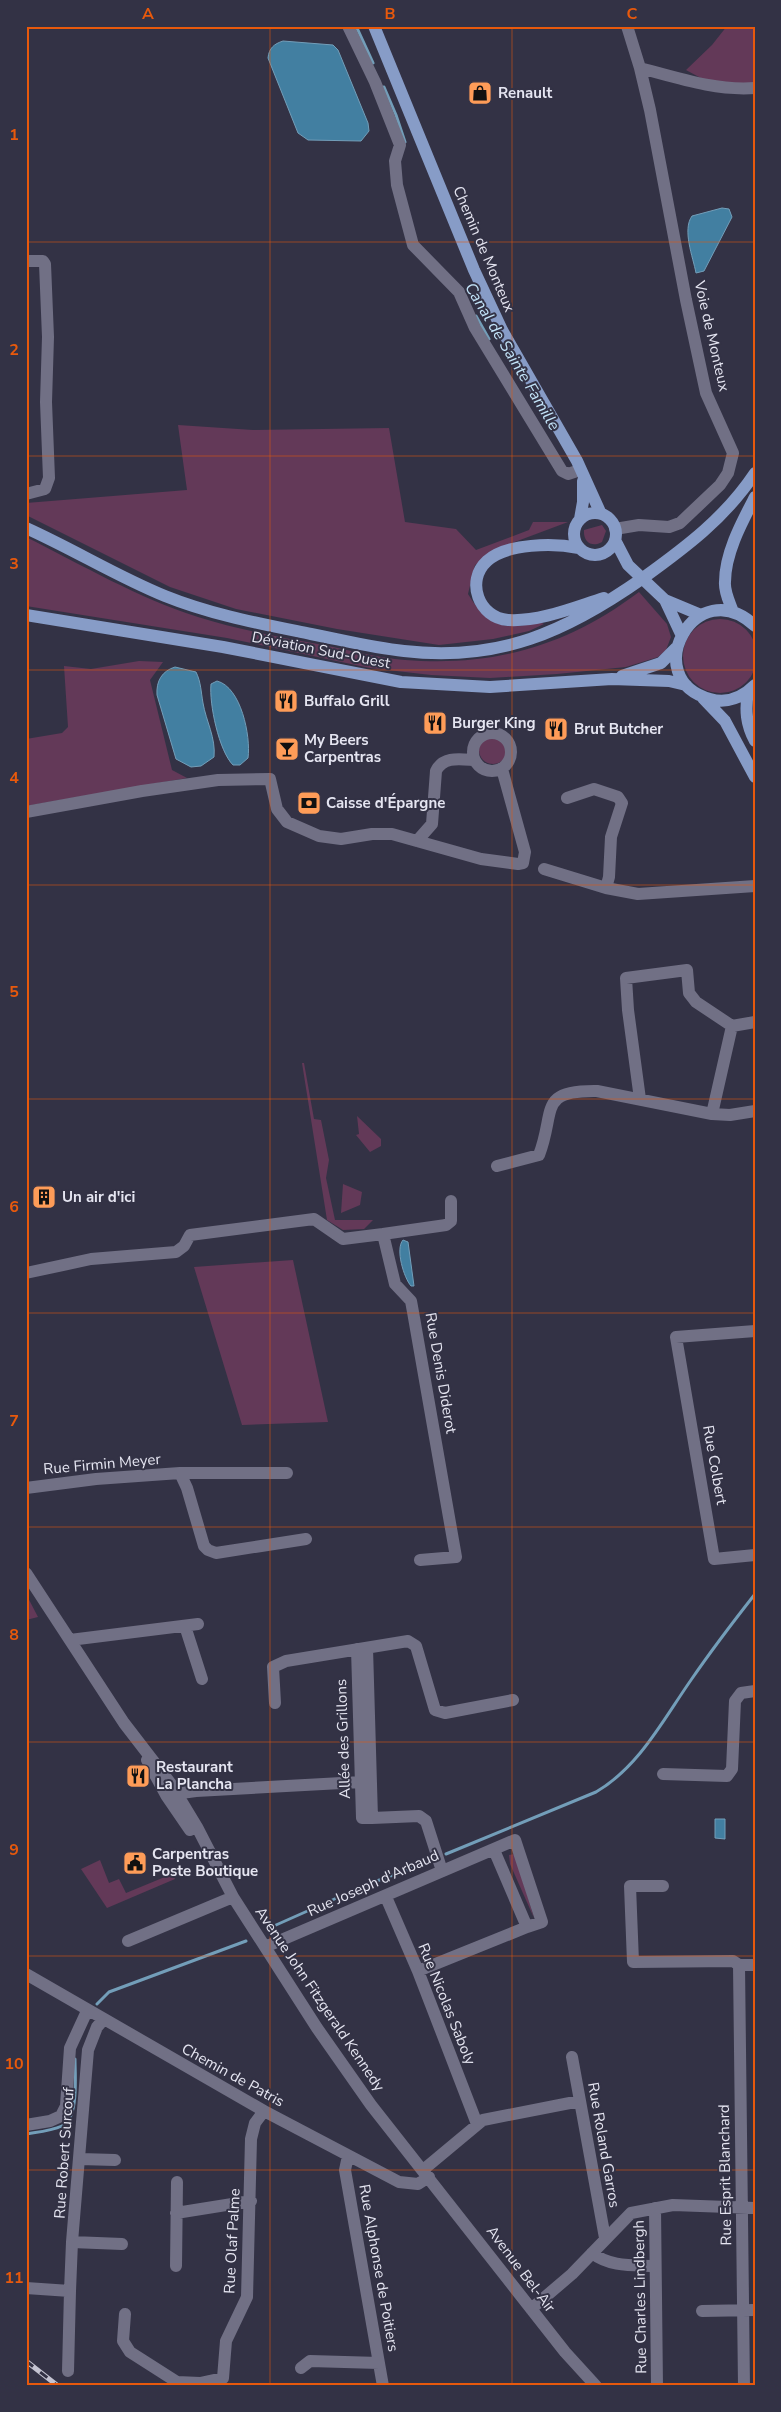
<svg xmlns="http://www.w3.org/2000/svg" width="781" height="2412" font-family="'Nunito Sans',sans-serif">
	<style>
		.green { fill: #633958 }
		.water { fill: #427fa1; stroke: #739eb9 }
		.lines { fill: none; stroke-linecap: round; stroke-linejoin: round }
		.stream { stroke: #739eb9; stroke-width: 3 }
		.minor { stroke: #717085; stroke-width: 12 }
		.major { stroke: #879cc7; stroke-width: 12 }
		.rail-casing { stroke: #c4c3d1; stroke-width: 5 }
		.rail { stroke: #333245; stroke-width: 3; stroke-dasharray: 9; stroke-linecap: butt }
		.grid { fill: none; stroke: #e8590c; stroke-width: 1; stroke-opacity: 0.55 }
		.labels { text-anchor: middle; stroke-width: 4; stroke-linejoin: round; paint-order: stroke }
		.poi-label { font-size: 15px; font-weight: bold; fill: #e5e5f1; stroke: #333245; text-anchor: start }
		.street-label { font-size: 15px; fill: #e5e5f1; stroke: #333245 }
		.water-label { font-size: 16px; font-style: italic; fill: #c3e4f9; stroke: #333245 }
		.neatline { fill: none; stroke: #e8590c; stroke-width: 2 }
		.grid-label { font-size: 16px; text-anchor: middle; font-weight: bold; fill: #e8590c }
	</style>
	<rect width="100%" height="100%" fill="#333245"/>
	<path class="green" d="M727 26H755V84L710 83 686 70 712 45Z
		M178 425 253 430 389 428 405 522 456 529 476 550 529 530 533 522H568L512 543 475 565 468 594C483 618 496 630 525 625 532 623 538 621 544 624L529 631 493 639 439 645 337 629 236 609 170 587 26 515V503L187 490Z
		M602 525 606 531 602 542C592 548 583 542 584 530Z
		M26 537C82 565 138 598 198 617 238 630 281 637 323 645 350 650 378 658 405 660 494 667 567 646 639 592L667 624 671 637 666 650 658 657 626 667 557 674 490 678 431 675 370 668 227 638 26 606Z
		M683 656a37 37 0 1 1 74 0a37 37 0 1 1-74 0Z
		M139 661 163 662 150 680 172 770 187 778 26 806V739L62 733 68 727 64 666 91 669Z
		M479 750a14 14 0 1 1 28 0a14 14 0 1 1-28 0Z
		M302 1063H304L314 1119 321 1120 329 1160 326 1178 335 1220H373L364 1229 343 1230 327 1220Z
		M357 1116 381 1139V1146L370 1152 356 1135 359 1134Z
		M343 1184 362 1192 360 1205 341 1213Z
		M293 1260 328 1422 242 1425 194 1267Z
		M26 1594 38 1617 26 1620Z
		M515 1854 534 1918 510 1864 509 1855Z
		M100 1860 109 1883 119 1879 126 1893 172 1874 175 1879 107 1908 81 1869Z"/>
	<path class="water" d="M283 41 333 45 338 50 368 123 369 131 361 141 308 140 298 133 268 58C269 48 274 44 283 41Z
		M722 208 729 209 732 217 704 271 696 273C693 257 682 230 692 216Z
		M175 667 196 672C201 682 201 692 203 703 206 721 216 738 214 757L201 766 191 767 176 759 157 695C156 681 162 671 175 667Z
		M217 681C241 687 251 736 248 758L240 765H233C219 751 209 704 211 684Z
		M403 1240 408 1242 414 1286H411C404 1278 395 1249 403 1240Z
		M715 1819H725V1839L715 1838Z"/>
	<g class="lines">
		<path class="stream" d="M356 26 373 63
			M384 87 396 115 405 142
			M476 316 489 339
			M446 1854 596 1792C639 1767 663 1720 691 1680 711 1651 733 1622 755 1594
			M267 1929 366 1885 428 1862
			M97 2004 109 1992 246 1941
			M26 2134C38 2132 51 2131 62 2126 79 2119 75 2075 75 2059"/>
		<path class="minor" d="M348 26 375 82 400 145 395 161 397 185 413 245 459 292 475 328 562 471 568 474 580 470
			M640 68C678 78 716 91 755 88
			M26 261H43L45 264 48 337 46 402 49 478 45 489 26 494
			M615 529 639 525 669 527 680 523 720 485 728 473 733 453 706 393 686 300 650 110 640 68 627 26
			M473 752a19 19 0 1 1 38 0a19 19 0 1 1-38 0Z
			M567 798 594 789 618 797 622 803 611 837 609 877 606 888
			M26 812 142 791 218 780 270 779 277 809 287 822 319 836 341 839 372 834H392L481 859 518 864 523 863 525 852 502 769
			M417 841 432 824 436 771C443 756 460 759 474 760
			M544 869 606 888 638 894 755 886
			M640 1099 628 1010 626 978 687 970 689 993 696 1002 732 1026 755 1022
			M712 1114 730 1115 755 1111
			M497 1166 539 1155C556 1111 537 1090 597 1091L712 1114 732 1026
			M383 1234 446 1225 451 1221V1201
			M26 1273 91 1259 176 1252 184 1246 190 1235 314 1219 343 1239 383 1234 395 1284 411 1301 413 1312 456 1557 420 1560
			M755 1331 676 1337 714 1559 755 1555
			M180 1473H287
			M26 1488 96 1479 180 1473 187 1488 204 1546 208 1550 216 1553 306 1539
			M26 1573 124 1723 171 1784 197 1827 233 1897 317 2028 371 2105 565 2352 596 2386
			M185 1626 202 1679
			M70 1640 198 1624
			M357 1649 362 1818H372L367 1648
			M275 1703 273 1667 286 1661 408 1641 416 1646 435 1710 445 1713 513 1700
			M147 1760 166 1795 190 1830
			M663 1774 727 1776 732 1769 735 1701 741 1693 755 1691
			M166 1795 196 1791 360 1782
			M372 1818 419 1816 426 1821 442 1871
			M663 1886H630L633 1962 733 1961 739 1965
			M386 1897 418 1971 477 2124
			M128 1941 233 1897
			M265 1947 515 1840 542 1922 527 1927
			M739 1965 744 2386
			M739 1965H755
			M418 1971 527 1927 494 1850
			M26 1974 264 2111 399 2182 418 2184 429 2177
			M103 2020 97 2027 88 2050 72 2242 122 2244
			M572 2057 605 2238
			M26 2125 50 2121 61 2116 66 2106 70 2048 87 2011
			M348 2156 345 2170 383 2386
			M80 2159 115 2160
			M423 2170 483 2120 580 2101
			M655 2208 657 2386
			M176 2213 251 2201
			M592 2253C610 2267 632 2265 655 2266
			M176 2266 177 2182
			M26 2288 70 2291 72 2242
			M531 2309 572 2274 631 2213 673 2205 755 2208
			M702 2311 755 2310
			M125 2314 123 2341 130 2352 177 2382 200 2383 223 2378 226 2341 247 2297 251 2139 255 2123 264 2111
			M301 2368 310 2361 379 2363
			M68 2371 70 2291"/>
		<path class="major" d="M374 26 474 270 502 330 577 461 601 514
			M574 534a21 21 0 1 1 42 0a21 21 0 1 1-42 0Z
			M580 519 583 502V481
			M26 528C73 549 118 577 165 596 212 615 262 624 311 634 342 640 373 648 404 651 499 662 566 632 643 578 686 547 725 518 755 473
			M615 540 628 565 665 600 701 615
			M579 548C554 543 507 543 487 561 465 581 479 618 508 620 540 622 575 607 604 598
			M665 600 681 634
			M733 612C730 603 724 592 725 582 725 553 742 522 755 497
			M26 615 223 647 401 682 490 687 612 679 669 681 686 685
			M755 626C696 570 637 679 710 699 727 704 743 697 755 685
			M622 676 661 663 676 648
			M748 692C745 710 746 724 755 741
			M703 698 725 721 755 777"/>
		<g class="rail-casing">
			<path id="rail" d="M26 2361 58 2386"/>
		</g>
		<use href="#rail" class="rail"/>
	</g>
	<path class="grid" d="M270 26V2386M512 26V2386M26 242H755M26 456H755M26 670H755M26 885H755M26 1099H755M26 1313H755M26 1527H755M26 1742H755M26 1956H755M26 2170H755"/>
	<defs>
		<g id="shop-square" transform="scale(1.25)"><rect x="-9" y="-9" width="18" height="18" rx="4" fill="#fe9c58" stroke="#333245"/><path d="M-5-2.5h2.3a2.7 3.5 0 0 1 5.4 0H5L5.5 6h-11ZM-1.5-2.5h3a1.5 2.3 0 0 0-3 0Z" fill="#111"/></g>
		<g id="restaurant-square" transform="scale(1.25)"><rect x="-9" y="-9" width="18" height="18" rx="4" fill="#fe9c58" stroke="#333245"/><path d="M-5-6h1v4h1v-4h1v4h1v-4h1v5L-1.5 .5V6h-2V.5L-5-1ZM5-6V6H3V1.5H1.5Q1.5-4 5-6Z" fill="#111"/></g>
		<g id="bar-square" transform="scale(1.25)"><rect x="-9" y="-9" width="18" height="18" rx="4" fill="#fe9c58" stroke="#333245"/><path d="M-6-5H6L.8 .8V4.5H3.5V6h-7V4.5H-.8V.8Z" fill="#111"/></g>
		<g id="bank-square" transform="scale(1.25)"><rect x="-9" y="-9" width="18" height="18" rx="4" fill="#fe9c58" stroke="#333245"/><path d="M-6-4H6V4H-6ZM0-2.3a2.3 2.3 0 1 0 0 4.6a2.3 2.3 0 1 0 0-4.6Z" fill="#111"/></g>
		<g id="building-square" transform="scale(1.25)"><rect x="-9" y="-9" width="18" height="18" rx="4" fill="#fe9c58" stroke="#333245"/><path d="M-4-6H4V6H1V3H-1V6H-4ZM-2.5-4.3h1.7v1.8h-1.7ZM.8-4.3h1.7v1.8H.8ZM-2.5-1h1.7V.8h-1.7ZM.8-1h1.7V.8H.8Z" fill="#111"/></g>
		<g id="civic-square" transform="scale(1.25)"><rect x="-9" y="-9" width="18" height="18" rx="4" fill="#fe9c58" stroke="#333245"/><path d="M-.6-6.5H3V-4.5H.6V-3L4-1V1h2V6H-6V1h2V-1L-.6-3ZM-1.2 2.5V6h2.4V2.5Z" fill="#111"/></g>
	</defs>
	<g fill-rule="evenodd">
		<use href="#shop-square" x="480" y="93"/>
		<use href="#restaurant-square" x="286" y="701"/>
		<use href="#restaurant-square" x="435" y="723"/>
		<use href="#restaurant-square" x="556" y="729"/>
		<use href="#bar-square" x="287" y="749"/>
		<use href="#bank-square" x="309" y="803"/>
		<use href="#building-square" x="44" y="1197"/>
		<use href="#restaurant-square" x="138" y="1776"/>
		<use href="#civic-square" x="135" y="1863"/>
	</g>
	<g class="labels">
		<g class="poi-label">
			<text x="498" y="98">Renault</text>
			<text x="304" y="706">Buffalo Grill</text>
			<text x="452" y="728">Burger King</text>
			<text x="574" y="734">Brut Butcher</text>
			<text x="304" y="745">My Beers<tspan x="304" dy="17">Carpentras</tspan></text>
			<text x="326" y="808">Caisse d'Épargne</text>
			<text x="62" y="1202">Un air d'ici</text>
			<text x="156" y="1772">Restaurant<tspan x="156" dy="17">La Plancha</tspan></text>
			<text x="152" y="1859">Carpentras<tspan x="152" dy="17">Poste Boutique</tspan></text>
		</g>
		<g class="street-label">
			<text transform="translate(484 249) rotate(67)" y="5">Chemin de Monteux</text>
			<text transform="translate(712 336) rotate(77)" y="5">Voie de Monteux</text>
			<text transform="translate(321 650) rotate(11)" y="5">Déviation Sud-Ouest</text>
			<text transform="translate(441 1373) rotate(80)" y="5">Rue Denis Diderot</text>
			<text transform="translate(102 1464) rotate(-5)" y="5">Rue Firmin Meyer</text>
			<text transform="translate(715 1465) rotate(80)" y="5">Rue Colbert</text>
			<text transform="translate(343 1739) rotate(-92)" y="5">Allée des Grillons</text>
			<text transform="translate(373 1883) rotate(-24)" y="5">Rue Joseph d'Arbaud</text>
			<text transform="translate(320 1999) rotate(56)" y="5">Avenue John Fitzgerald Kennedy</text>
			<text transform="translate(447 2004) rotate(68)" y="5">Rue Nicolas Saboly</text>
			<text transform="translate(233 2075) rotate(29)" y="5">Chemin de Patris</text>
			<text transform="translate(604 2145) rotate(80)" y="5">Rue Roland Garros</text>
			<text transform="translate(64 2153) rotate(-86)" y="5">Rue Robert Surcouf</text>
			<text transform="translate(725 2175) rotate(-91)" y="5">Rue Esprit Blanchard</text>
			<text transform="translate(232 2241) rotate(-87)" y="5">Rue Olaf Palme</text>
			<text transform="translate(379 2268) rotate(80)" y="5">Rue Alphonse de Poitiers</text>
			<text transform="translate(521 2269) rotate(53)" y="5">Avenue Bel-Air</text>
			<text transform="translate(640 2297) rotate(-91)" y="5">Rue Charles Lindbergh</text>
		</g>
		<g class="water-label">
			<text transform="translate(513 356) rotate(59)" y="6">Canal de Sainte Famille</text>
		</g>
	</g>
	<rect width="781" height="2412" fill="none" stroke="#333245" stroke-width="55"/>
	<rect x="28" y="28" width="726" height="2356" class="neatline"/>
	<g class="grid-label">
		<text x="148" y="19">A</text>
		<text x="390" y="19">B</text>
		<text x="632" y="19">C</text>
		<text x="14" y="140">1</text>
		<text x="14" y="355">2</text>
		<text x="14" y="569">3</text>
		<text x="14" y="783">4</text>
		<text x="14" y="997">5</text>
		<text x="14" y="1212">6</text>
		<text x="14" y="1426">7</text>
		<text x="14" y="1640">8</text>
		<text x="14" y="1855">9</text>
		<text x="14" y="2069">10</text>
		<text x="14" y="2283">11</text>
	</g>
</svg>
